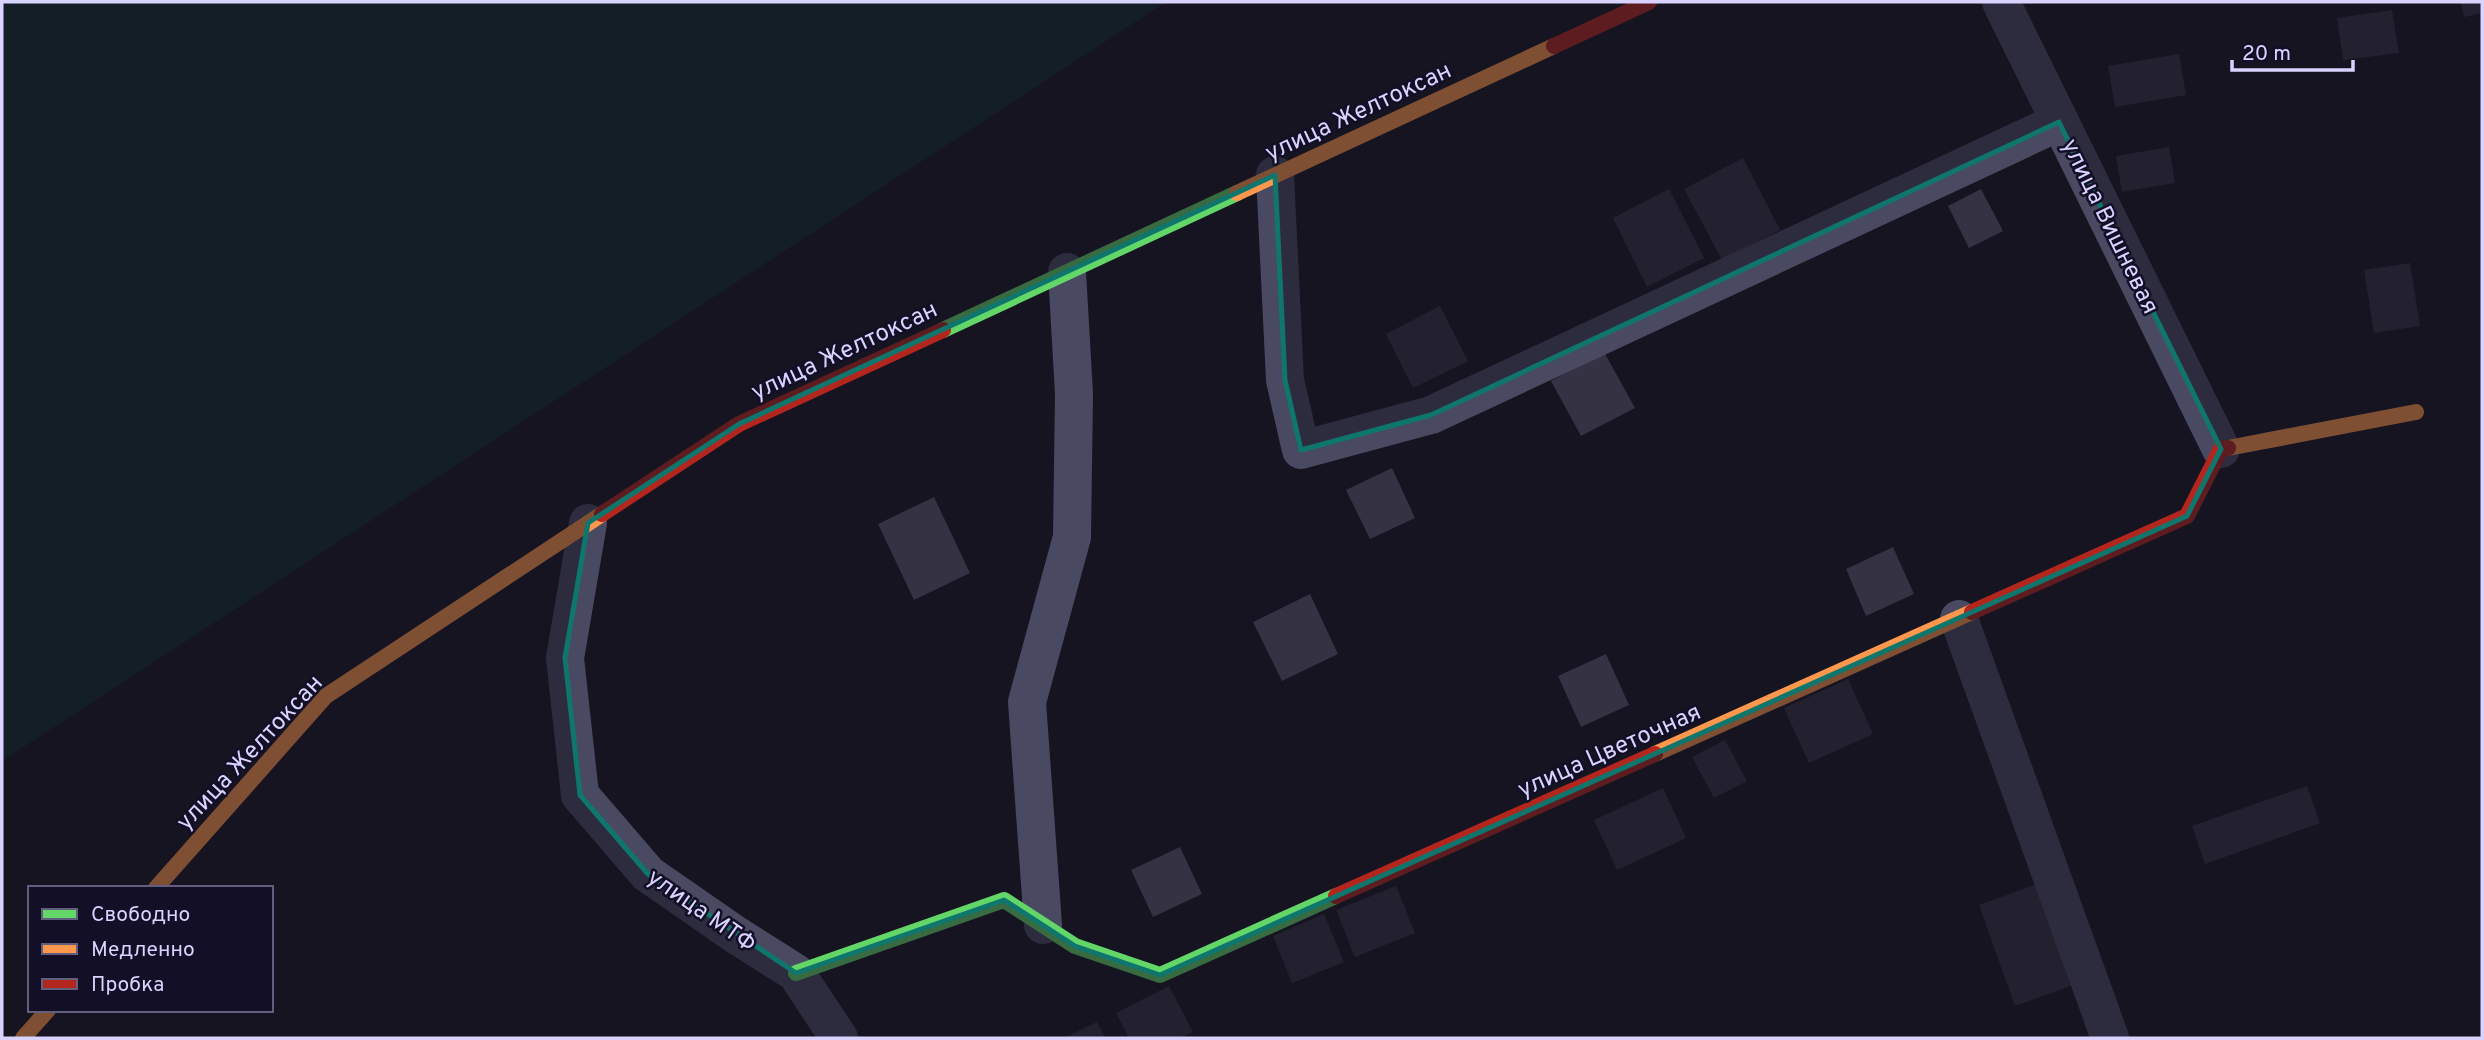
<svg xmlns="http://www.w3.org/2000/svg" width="2484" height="1040" font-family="Overpass,sans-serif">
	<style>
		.green { fill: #132c2d }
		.building { fill: #343243 }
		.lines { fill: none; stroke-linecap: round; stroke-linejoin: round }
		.street { stroke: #4a4962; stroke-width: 38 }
		.fast { stroke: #63d668; stroke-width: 16 }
		.slow { stroke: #ff974d; stroke-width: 16 }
		.jam { stroke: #b3261e; stroke-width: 16 }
		.marked { fill: none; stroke: #0f766e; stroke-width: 5; stroke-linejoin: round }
		.labels { text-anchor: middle; stroke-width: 5; stroke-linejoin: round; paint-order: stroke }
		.street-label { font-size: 24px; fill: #d9d4ff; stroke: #130f26 }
	</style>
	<rect width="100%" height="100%" fill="#161421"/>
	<path class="green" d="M2 2H1166L2 761Z"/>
	<path class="building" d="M2461 2H2482V13L2464 17Z
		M2392 10 2399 53 2343 60 2337 18Z
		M2179 54 2186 95 2115 107 2108 66Z
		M2169 147 2175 183 2122 192 2116 156Z
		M1743 158 1780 230 1722 260 1684 189Z
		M1669 189 1704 258 1647 287 1613 218Z
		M1981 189 2003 231 1969 248 1948 206Z
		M2410 263 2420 326 2374 333 2364 270Z
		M1440 306 1468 361 1413 388 1386 334Z
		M1604 352 1635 408 1581 436 1551 381Z
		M1392 468 1415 518 1370 539 1346 490Z
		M934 497 970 573 914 600 878 524Z
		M1893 547 1914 594 1866 616 1846 569Z
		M1310 594 1338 654 1282 681 1253 622Z
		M1606 654 1629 705 1581 727 1558 676Z
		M1848 679 1873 734 1809 763 1784 708Z
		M1725 740 1747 781 1714 798 1692 757Z
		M2307 786 2320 823 2205 864 2192 826Z
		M1663 788 1686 838 1617 870 1594 820Z
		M1180 847 1202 894 1153 917 1131 870Z
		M2040 883 2076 984 2015 1006 1979 905Z
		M1396 886 1415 933 1355 957 1336 910Z
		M1324 914 1344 962 1292 983 1273 936Z
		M1169 986 1193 1032 1180 1038H1129L1116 1013Z
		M1097 1022 1105 1038H1064Z"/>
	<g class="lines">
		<path class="street" d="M2001 2 2221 449
			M1275 175 1285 380 1301 450 1431 415 2059 122
			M588 523 565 658 580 795 648 874 736 935 796 973 839 1038
			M1959 619 2110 1038
			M1043 925 1027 702 1072 537 1074 394 1067 272"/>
		<path class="fast" d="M943 330 1237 193
			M796 973 1004 900 1075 946 1160 975 1336 896"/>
		<path class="slow" d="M1237 193 1554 46
			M2228 448 2416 412
			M1655 754 1972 612
			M156 888 326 696 602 514
			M23 1038 48 1010"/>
		<path class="jam" d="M1554 46 1649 2
			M602 514 739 424 943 330
			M1972 612 2187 516 2221 449 2228 448
			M1336 896 1655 754"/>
	</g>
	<path d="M0 0H2484V1040H0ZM2059 122 2221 449 2187 516 1160 975 1075 946 1004 900 796 973 648 874 580 795 565 658 588 523 739 424 1275 175 1285 380 1301 450 1431 415Z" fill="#161421" fill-opacity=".55" fill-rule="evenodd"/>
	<path class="marked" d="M2059 122 2221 449 2187 516 1160 975 1075 946 1004 900 796 973 648 874 580 795 565 658 588 523 739 424 1275 175 1285 380 1301 450 1431 415Z"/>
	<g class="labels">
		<g class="street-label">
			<text transform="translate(1358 111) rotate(-25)" y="8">улица Желтоксан</text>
			<text transform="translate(2111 226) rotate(64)" y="8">улица Вишневая</text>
			<text transform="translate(844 350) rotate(-25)" y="8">улица Желтоксан</text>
			<text transform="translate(1609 750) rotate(-24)" y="8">улица Цветочная</text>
			<text transform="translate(249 752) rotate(-47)" y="8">улица Желтоксан</text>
			<text transform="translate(702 910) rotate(35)" y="8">улица МТФ</text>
		</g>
	</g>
	<rect width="2484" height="1040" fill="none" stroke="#d9d4ff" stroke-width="7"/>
	<rect x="28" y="886" width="245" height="126" fill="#130f26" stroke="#625e7d" stroke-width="2"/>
	<rect x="42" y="909" width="35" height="10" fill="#63d668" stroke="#625e7d" stroke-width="2"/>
	<text x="91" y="921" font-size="21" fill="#d9d4ff">Свободно</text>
	<rect x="42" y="944" width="35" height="10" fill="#ff974d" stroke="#625e7d" stroke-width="2"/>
	<text x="91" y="956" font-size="21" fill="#d9d4ff">Медленно</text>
	<rect x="42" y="979" width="35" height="10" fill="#b3261e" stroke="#625e7d" stroke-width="2"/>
	<text x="91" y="991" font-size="21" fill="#d9d4ff">Пробка</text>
	<path d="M2232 60v10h121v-10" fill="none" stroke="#d9d4ff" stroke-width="3.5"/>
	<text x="2242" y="60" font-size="21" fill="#d9d4ff" stroke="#130f26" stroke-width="5" paint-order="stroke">20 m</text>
</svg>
